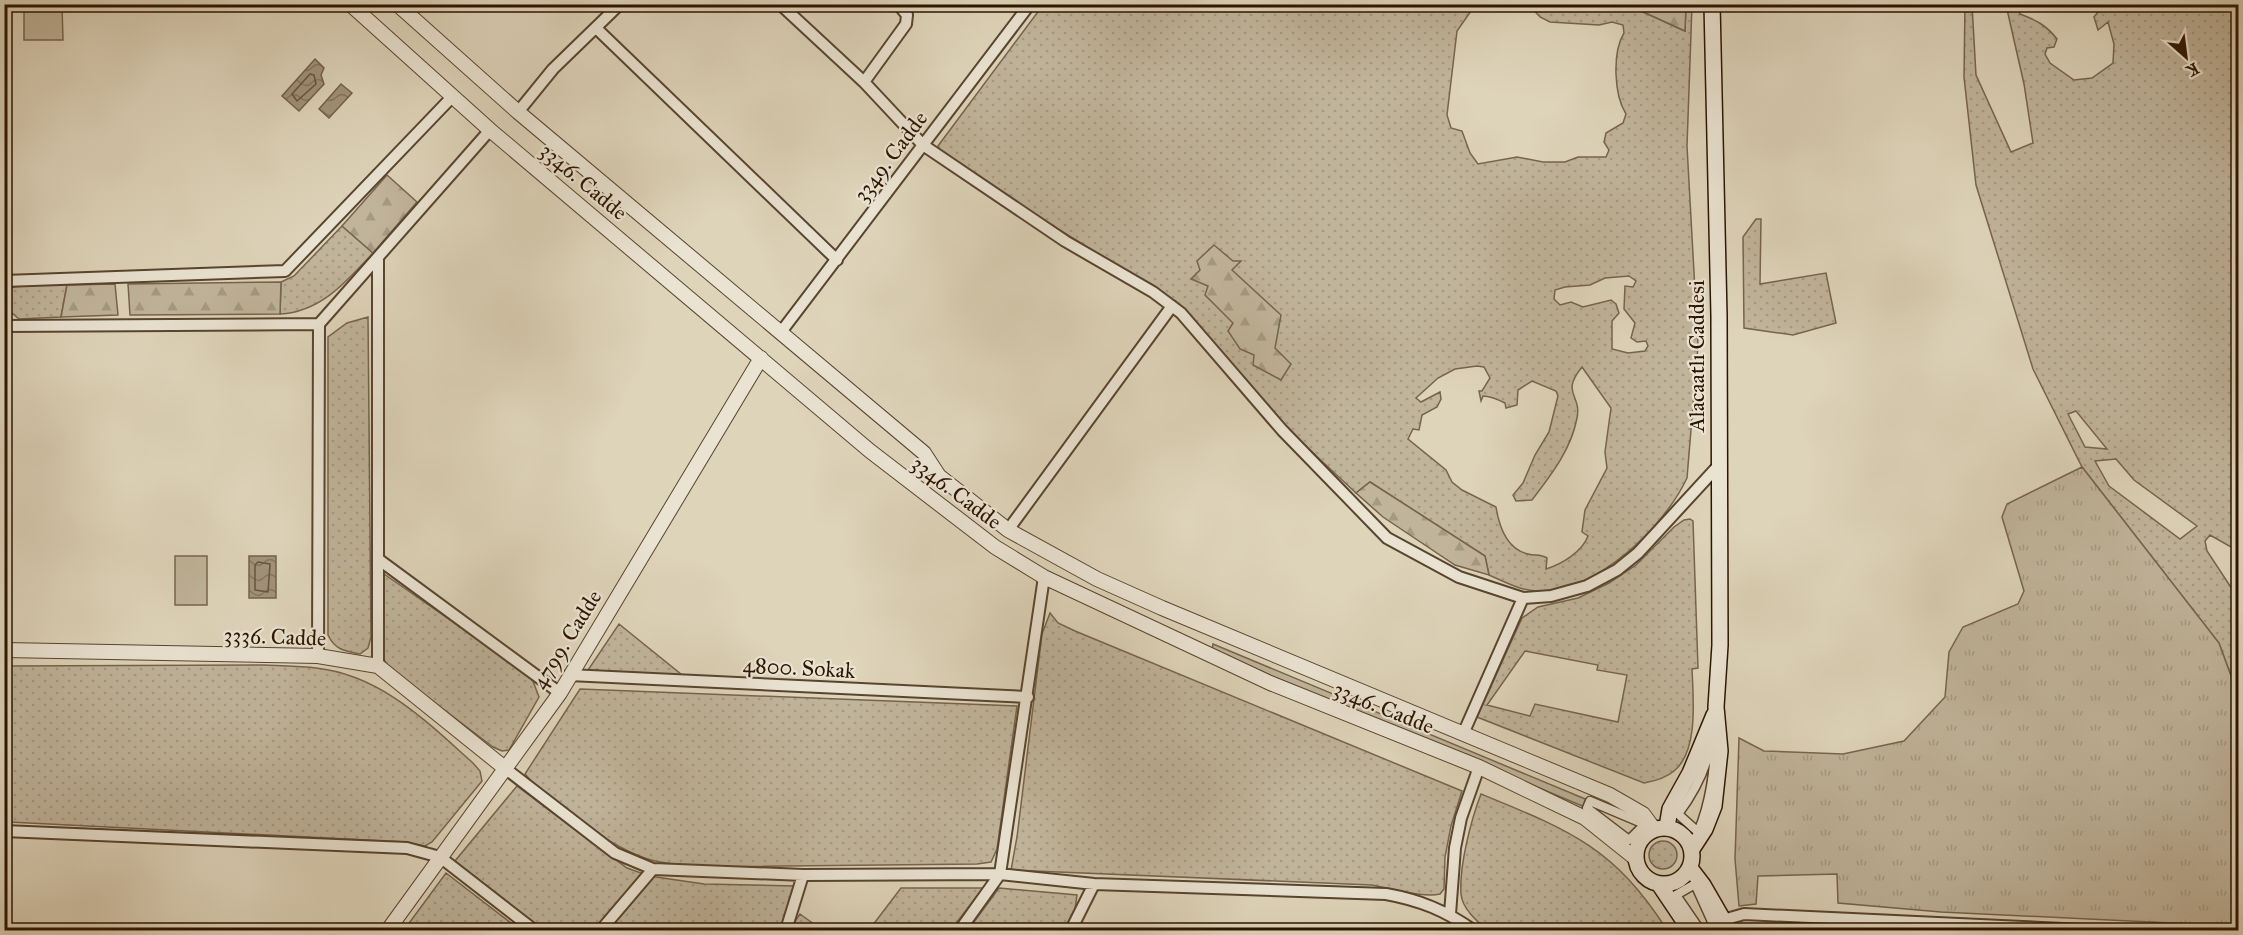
<svg xmlns="http://www.w3.org/2000/svg" width="2243" height="935" font-family="'IM FELL Great Primer',serif">
	<style>
		.grass { fill: url(#grass-dots); stroke: #76644e; stroke-width: 1.5; fill-rule: evenodd }
		.forest { fill: url(#forest-firs); stroke: #76644e; stroke-width: 1.5 }
		.park { fill: url(#park-tufts); stroke: #76644e; stroke-width: 1.5 }
		.garden { fill: #c0b49b; stroke: #76644e; stroke-width: 1.5 }
		.water { fill: url(#water-waves); stroke: #72614a; stroke-width: 1.5 }
		.lines { fill: none; stroke-linecap: round; stroke-linejoin: round }
		.shore { stroke: #66543e; stroke-width: 1.5 }
		.pedestrian-casing { stroke: #58452f; stroke-width: 11 }
		.minor-casing { stroke: #58452f; stroke-width: 14 }
		.tertiary-casing { stroke: #58452f; stroke-width: 16 }
		.secondary-casing { stroke: #2c1501; stroke-width: 18 }
		.pedestrian { stroke: #eae3d2; stroke-width: 8 }
		.minor { stroke: #eae3d2; stroke-width: 10 }
		.tertiary { stroke: #eae3d2; stroke-width: 14 }
		.secondary { stroke: #eae3d2; stroke-width: 15 }
		.labels { text-anchor: middle; stroke-width: 4.5; stroke-linejoin: round; paint-order: stroke }
		.street-label { font-size: 22px; fill: #2c1501; stroke: #eae3d2 }
	</style>
	<defs>
		<pattern id="grass-dots" width="8" height="8" patternUnits="userSpaceOnUse" patternTransform="scale(1.5)"><rect width="8" height="8" fill="#c0b49b"/><path d="M2 2h.1M6 6h.1" fill="none" stroke="#a59a84" stroke-width="1.8" stroke-linecap="round"/></pattern>
		<pattern id="forest-firs" width="22" height="20" patternUnits="userSpaceOnUse" patternTransform="scale(1.5)"><rect width="22" height="20" fill="#c0b49b"/><path d="M5 1l3.5 6h-7zM16 11l3.5 6h-7z" fill="#a59a84"/></pattern>
		<pattern id="park-tufts" width="24" height="20" patternUnits="userSpaceOnUse" patternTransform="scale(1.5)"><rect width="24" height="20" fill="#c0b49b"/><path d="M3 7l-1-3M5 7V3M7 7l1-3M15 17l-1-3M17 17v-4M19 17l1-3" fill="none" stroke="#a59a84"/></pattern>
		<pattern id="water-waves" width="16" height="10" patternUnits="userSpaceOnUse" patternTransform="scale(1.5)"><rect width="16" height="10" fill="#a1937b"/><path d="M0 5q4-4 8 0t8 0" fill="none" stroke="#837762"/></pattern>
	</defs>
	<rect width="100%" height="100%" fill="#ded4ba"/>
	<filter id="stains"><feTurbulence type="fractalNoise" baseFrequency=".00333" numOctaves="4"/><feColorMatrix values="0 0 0 0 .2 0 0 0 0 .09 0 0 0 0 .02 0 0 0 .5 -.17"/></filter>
	<radialGradient id="worn" r=".72"><stop offset=".6" stop-color="#630" stop-opacity="0"/><stop offset="1" stop-color="#630" stop-opacity=".3"/></radialGradient>
	<path class="grass" d="M1471 4V11L1457 31 1447 115 1451 128 1462 131 1470 153 1478 164 1517 157 1543 162H1565L1578 157H1606L1609 150 1604 142 1606 133 1623 123 1626 114C1614 95 1612 53 1624 33L1623 25 1612 22 1599 25 1550 22 1540 17 1529 5H1628L1685 31 1686 5H1692L1687 146 1698 345 1687 478C1664 527 1599 590 1541 591 1523 592 1505 582 1489 575L1485 556 1370 482 1356 493 1282 424 1177 304 1151 284 1109 261 940 154 938 146 1043 5ZM1629 276 1636 281 1633 287 1625 286 1624 309 1635 323 1631 338 1637 342 1646 341 1648 346 1645 351 1628 353 1612 349V321L1619 313 1616 304 1611 300 1583 307 1571 302 1560 305 1554 299 1555 290 1565 287 1590 285 1605 278ZM1477 366 1484 367 1490 378 1482 391H1479L1481 401 1483 396C1490 396 1499 400 1505 403L1506 408 1517 405 1518 390 1532 381 1556 391 1558 396 1549 432 1535 455 1523 483 1513 495 1516 501 1532 500C1551 475 1571 450 1577 418 1582 394 1560 394 1582 367L1611 408 1605 452 1607 468 1585 510 1582 532 1588 536C1582 552 1562 564 1546 569L1547 558C1540 554 1535 556 1528 554 1506 549 1499 526 1496 507L1462 490 1452 482 1446 470 1408 439 1413 429 1419 430 1422 415 1437 407 1441 399 1440 392 1421 402 1416 398 1438 378 1455 369Z
		M1965 5H1972L1976 75 2011 152 2033 143 2024 84 2006 5H2017L2020 14C2036 20 2046 25 2057 39L2054 47 2047 48 2045 54 2050 63 2074 80 2092 78 2113 63 2114 44 2108 22 2098 30 2094 17 2104 5H2238V551L2210 535 2205 541 2207 551 2238 598V695L2219 643 2082 467 2033 369 1976 185 1964 77ZM2076 411 2107 449 2085 447 2068 414ZM2116 459 2134 480 2197 526 2180 539 2109 486 2095 461Z
		M1756 219H1761L1760 284 1826 273 1836 323 1793 335 1744 328 1743 237Z
		M342 226 373 253C347 281 321 312 280 314L281 282 294 276Z
		M24 285H67L61 317 19 319 6 308 5 289Z
		M368 317 371 637 368 648 360 654C345 651 335 650 328 635V337L347 323Z
		M1690 519 1693 521 1698 668 1692 669C1693 697 1699 751 1674 771 1666 778 1655 781 1644 783L1477 717 1522 618 1538 607 1578 598 1609 583 1636 565 1674 527 1684 520ZM1525 651 1598 665 1597 670 1627 675 1618 722 1535 704 1530 716 1487 705Z
		M384 574 531 676 539 697 509 750 502 751 493 747 388 667 384 659Z
		M1050 613 1058 623 1075 631 1462 791 1451 826 1445 857 1444 889 1440 894C1423 898 1391 888 1371 885L1011 870 1017 837 1042 634Z
		M619 624 682 675 588 670Z
		M265 665C282 666 299 666 316 668 381 675 427 722 473 763L480 771 482 781 432 842 425 846 405 842 9 822 7 666Z
		M580 689 1017 706 997 849 991 862 977 864 697 867C682 865 666 864 651 860 613 849 551 804 525 774Z
		M517 786 627 868 644 874 596 930H542L455 861Z
		M1481 794C1569 830 1614 847 1667 930H1488C1477 922 1462 908 1461 894 1459 866 1471 820 1481 794Z
		M1649 855a14 14 0 1 1 28 0a14 14 0 1 1-28 0Z
		M446 873 520 930H404Z
		M649 876 704 884 795 886 780 930H604Z
		M901 888H983L951 930H869Z
		M999 888 1077 895 1075 909 1064 930H968Z
		M800 914 822 930H789Z"/>
	<path class="forest" d="M1628 5H1686L1685 31Z
		M387 175 417 202 373 253 342 226Z
		M1214 245 1233 261H1241L1232 270 1281 315 1275 348 1291 364 1281 380 1253 365 1254 355 1240 349 1228 331 1233 323 1205 295 1208 286 1191 279 1200 270 1197 261Z
		M281 282 280 314 130 315 128 284Z
		M115 284 118 315 61 317 67 285Z
		M1370 482 1485 556 1489 575 1455 565 1383 517 1356 493Z"/>
	<path class="park" d="M2082 467 2219 643 2238 695V923L2233 926 1941 912 1838 903 1837 874 1758 876 1756 904 1739 906 1735 859 1739 738 1764 751 1843 754 1904 741 1945 697 1949 652 1963 627 2018 604 2024 591 2002 517 2007 504Z"/>
	<path class="garden" d="M24 5H62L63 40H24Z
		M175 556H207V605H175Z
		M1213 644 1590 801 1587 808 1212 651Z"/>
	<path class="water" d="M315 59 324 68 321 75 324 84 299 111 282 96Z
		M341 84 352 93 329 118 319 109Z
		M249 556H276V598H249Z"/>
	<g class="lines">
		<path class="shore" d="M310 74 314 75 316 84 297 101 292 94Z
			M258 562 270 564 268 592 255 590V565Z"/>
		<g class="pedestrian-casing">
			<path id="pedestrian" d="M1712 737H1716C1714 770 1711 802 1698 832L1678 814C1696 790 1708 766 1712 737Z
				M1590 801 1642 823V827L1629 840 1587 808Z
				M1700 930 1676 895 1695 884 1714 926 1705 930"/>
		</g>
		<g class="minor-casing">
			<path id="minor" d="M780 4 864 82 923 145 1065 241 1153 292 1181 313 1282 430 1387 538 1459 577 1523 598 1551 596 1587 586 1617 570 1638 553 1719 465
				M596 28 837 260
				M864 82 906 24 907 15 898 4
				M518 112 553 69 620 4
				M378 260V666
				M4 281 285 271 452 97
				M4 326 319 324 490 130
				M781 332 1030 4
				M1008 530 1172 306
				M378 559 560 693
				M318 656 319 324
				M569 675 1028 697
				M1463 734 1523 598
				M506 769 615 853 653 869 803 875 1000 874 1094 884 1386 894C1420 900 1446 911 1473 930
				M4 831 407 848 440 857 534 930
				M1450 914 1455 848 1461 818 1479 767
				M1723 920 1744 914 2085 930
				M601 930 653 869
				M786 930 803 875
				M960 930 1000 874 1044 577
				M1071 930 1094 884"/>
		</g>
		<g class="tertiary-casing">
			<path id="tertiary" d="M350 4 490 130 870 451 995 547 1044 577 1270 683 1479 767 1585 818 1635 858
				M397 4 518 112 924 453 939 476 1008 530 1097 579 1162 608 1610 795 1643 814 1654 829
				M4 650 318 656 378 666 506 769
				M388 930 560 693 761 358"/>
		</g>
		<g class="secondary-casing">
			<path id="secondary" d="M1667 827 1670 809 1690 773 1714 715
				M1636 856a28 28 0 1 1 56 0a28 28 0 1 1-56 0Z
				M1692 849 1705 829 1714 806 1720 751 1716 707 1720 645 1719 316 1712 4
				M1690 868 1703 885 1729 930
				M1659 884 1690 930"/>
		</g>
		<use href="#pedestrian" class="pedestrian"/>
		<use href="#minor" class="minor"/>
		<use href="#tertiary" class="tertiary"/>
		<use href="#secondary" class="secondary"/>
	</g>
	<g class="labels">
		<g class="street-label">
			<text transform="translate(890 156) rotate(-53)" y="8">3349. Cadde</text>
			<text transform="translate(584 181) rotate(40)" y="8">3346. Cadde</text>
			<text transform="translate(1696 356) rotate(-90)" y="8">Alacaatlı Caddesi</text>
			<text transform="translate(957 492) rotate(37)" y="8">3346. Cadde</text>
			<text transform="translate(275 636) rotate(2)" y="8">3336. Cadde</text>
			<text transform="translate(566 639) rotate(-58)" y="8">4799. Cadde</text>
			<text transform="translate(799 667) rotate(3)" y="8">4800. Sokak</text>
			<text transform="translate(1384 707) rotate(22)" y="8">3346. Cadde</text>
		</g>
	</g>
	<rect width="2243" height="935" fill="none" stroke="#ded4ba" stroke-width="24"/>
	<rect x="6" y="6" width="2231" height="923" fill="none" stroke="#2c1501" stroke-width="3"/>
	<rect x="12" y="12" width="2219" height="911" fill="none" stroke="#2c1501" stroke-width="1.5"/>
	<g transform="translate(2186 57) rotate(152)" stroke="#eae3d2" stroke-width="4.5" paint-order="stroke">
	<path d="M0-4.5L10 22L0 15L-10 22Z" fill="#2c1501"/>
	<text y="-9" font-size="16" font-weight="bold" text-anchor="middle" fill="#2c1501">K</text>
	</g>
	<rect width="100%" height="100%" filter="url(#stains)"/>
	<rect width="100%" height="100%" fill="url(#worn)"/>
</svg>
